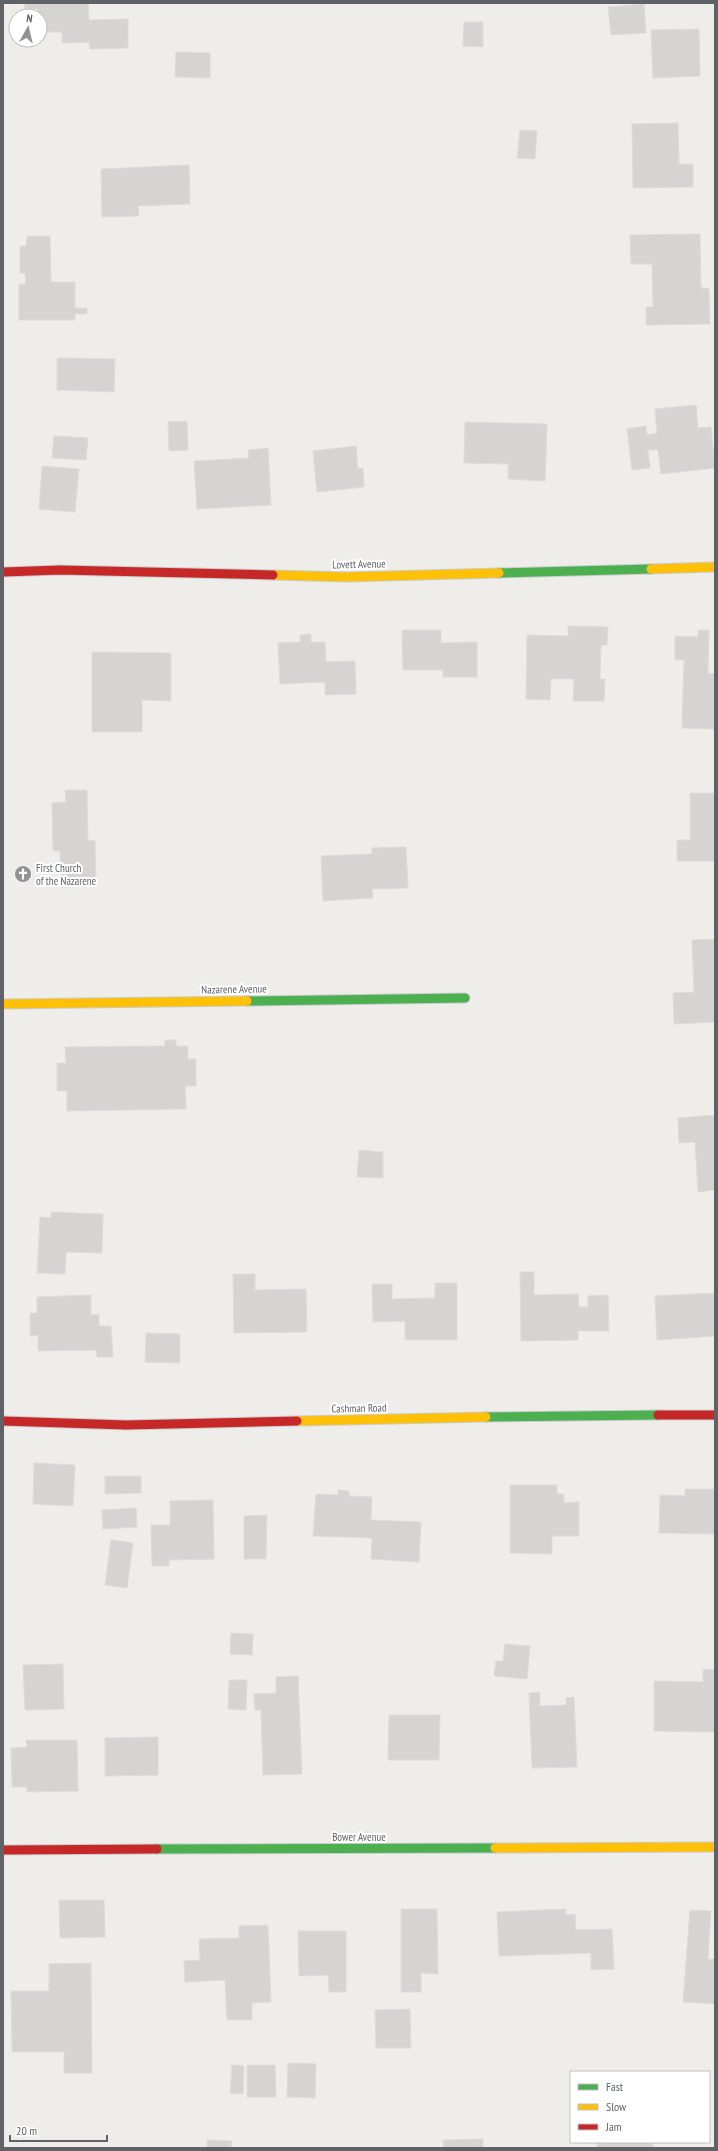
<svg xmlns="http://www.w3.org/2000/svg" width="718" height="2151" font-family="'PT Sans Narrow',sans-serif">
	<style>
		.building { fill: #d5d4d2; stroke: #dedcd8 }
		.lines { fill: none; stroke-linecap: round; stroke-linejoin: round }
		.fast-casing { stroke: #cbcbca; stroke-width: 11 }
		.slow-casing { stroke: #cbcbca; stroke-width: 11 }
		.jam-casing { stroke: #cbcbca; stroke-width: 11 }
		.fast { stroke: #4caf50; stroke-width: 9 }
		.slow { stroke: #ffc107; stroke-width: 9 }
		.jam { stroke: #c62828; stroke-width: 9 }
		.labels { text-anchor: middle; stroke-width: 4; stroke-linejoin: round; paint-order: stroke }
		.street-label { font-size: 11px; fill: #5f6266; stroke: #fff }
		.poi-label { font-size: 11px; fill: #5f6266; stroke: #fff; text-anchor: start }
	</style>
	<rect width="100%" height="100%" fill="#eeede9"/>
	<path class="building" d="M24 3H88L89 20 128 19V48L90 49 89 42 62 43V32H40L38 9H25Z
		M644 4 646 33 611 35 608 7Z
		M464 22H483V47L463 46Z
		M699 29 700 76 653 78 651 30Z
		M176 52 210 53V78L175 77Z
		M678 123 679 164H693V187L633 188 632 124Z
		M520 130 537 131 535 159 517 158Z
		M189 165 190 204 138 206 139 216 102 217 101 169Z
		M700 234 701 288H709L710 324 646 325V307H653L652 264H631L630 235Z
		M27 236H50L51 282H75V308H87V314H75V320H19V284H26L25 273H20V246H26Z
		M57 358 115 359 114 392 57 390Z
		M696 405 698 428 711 427 715 468 661 474 658 450H648L650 468 632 470 627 429 646 426 647 435 657 433 655 409Z
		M187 421 188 450 169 451 168 422Z
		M465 422 547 424 545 481 508 479V464L464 463Z
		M54 436 88 438 86 460 52 458Z
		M356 446 358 469 363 468 364 487 317 492 313 451Z
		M268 448 271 505 197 509 194 461 249 458 248 450Z
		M42 466 79 469 75 512 39 509Z
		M568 626 608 627 607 645H601L600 679H605L604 701H573L574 679H551L550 700 526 699 527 635 568 636Z
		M402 630H441V643L477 642V677H443V670H403Z
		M698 630H709L708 673 715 674V729L682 728 684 660H675V636L698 637Z
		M311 634V642H325L326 662 355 661 356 694 325 695V682L280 684 278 643 300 642V635Z
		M92 652 171 653V701L142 700V732H92Z
		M65 790H87L88 841 95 840 96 886 61 887 60 851H53L52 803 66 802Z
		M690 793H715V861H677V840H690Z
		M406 847 408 888 372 889 373 898 323 901 321 856 372 854V848Z
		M715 939V1022L674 1024 673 993 694 992 692 940Z
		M165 1040H176V1046H188V1059H196V1086H185L186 1109 67 1111V1091H57V1063H66L65 1047 165 1046Z
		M715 1115V1190L698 1192 695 1142 679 1143 678 1118Z
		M359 1150 383 1152V1178L357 1177Z
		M51 1212 103 1214 102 1253 66 1252 65 1274 37 1273 40 1217 51 1218Z
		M520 1272H534V1295L578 1294 579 1307H588V1296L608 1295 609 1331H578V1340L521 1341Z
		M233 1274H255V1290L306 1289 307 1332 234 1333Z
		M435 1283H457V1340H405V1321L373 1322 372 1284H392V1299L435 1298Z
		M715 1293V1336L657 1340 655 1296Z
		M91 1295V1315L99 1314V1326H111L113 1357H97L96 1350 38 1351V1335L30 1336V1313H37V1297Z
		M146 1333 180 1334V1363L145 1362Z
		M34 1463 75 1465 73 1506 33 1504Z
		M105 1476H141V1493L105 1494Z
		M510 1485H557V1494H564V1503L579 1502V1536H552V1554L510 1553Z
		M685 1489H715V1534L659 1533 660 1495 685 1496Z
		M338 1490 349 1491V1496L372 1497 371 1520 421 1522 419 1562 371 1559 372 1538 313 1536 316 1494 338 1495Z
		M213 1500 214 1559 169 1560V1566H152L151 1525H170V1501Z
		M136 1508 137 1527 103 1529 102 1510Z
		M267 1515 266 1559H244V1516Z
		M111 1540 133 1543 127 1588 105 1585Z
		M231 1633 253 1634 252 1655 230 1654Z
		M505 1644 530 1646 527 1679 494 1676 496 1661H503Z
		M63 1664 64 1709 25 1710 23 1665Z
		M703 1669 715 1670V1732L654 1731V1681L703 1682Z
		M298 1676 302 1774 263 1775 261 1710H255L254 1694 276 1693V1677Z
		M229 1680H247L246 1710 228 1709Z
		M540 1692V1706L566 1705V1698L574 1697 577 1767 532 1768 529 1693Z
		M389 1715H440L439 1760H388Z
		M158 1737V1775L105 1776V1738Z
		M26 1740H77L78 1791 27 1792V1787H12L11 1748 27 1747Z
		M59 1900H104L105 1937 60 1938Z
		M401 1909H437L438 1974 421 1973V1992H401Z
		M566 1909V1915L575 1914 576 1930 612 1929 614 1969 591 1970V1953L499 1956 497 1912Z
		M690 1910 711 1911 708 1959H715V2004L683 2002Z
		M268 1925 271 2002 252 2003V2020H227L225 1980 185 1982 184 1961 200 1960 199 1939 239 1938V1926Z
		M298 1931H346V1992H329L328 1975 299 1976Z
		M91 1963 92 2073H64V2052H12L11 1991H49V1964Z
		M410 2009 411 2048H376L375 2010Z
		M288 2063 316 2064 315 2098 287 2097Z
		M232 2065 244 2066 243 2094 230 2093Z
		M247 2065H275L276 2097H247Z
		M483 2139V2148H444L443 2140Z
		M207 2140 232 2141 231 2148H207Z
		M597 2142H645L653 2143V2148H580H597Z"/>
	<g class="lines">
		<g class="fast-casing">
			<path id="fast" d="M499 573 651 569
				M247 1001 465 998
				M486 1417 658 1415
				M157 1849 495 1848"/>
		</g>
		<g class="slow-casing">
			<path id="slow" d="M651 569 715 567
				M273 575 347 577 499 573
				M3 1004 247 1001
				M297 1421 486 1417
				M495 1848 715 1847"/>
		</g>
		<g class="jam-casing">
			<path id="jam" d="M3 572 60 570 273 575
				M658 1415H715
				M3 1421 126 1425 297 1421
				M3 1850 157 1849"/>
		</g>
		<use href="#fast" class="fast"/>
		<use href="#slow" class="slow"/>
		<use href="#jam" class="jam"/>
	</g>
	<defs>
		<g id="church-disc" transform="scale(0.9)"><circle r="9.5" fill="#919394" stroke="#fff"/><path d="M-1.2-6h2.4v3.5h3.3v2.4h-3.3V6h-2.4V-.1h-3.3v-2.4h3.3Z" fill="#fff"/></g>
	</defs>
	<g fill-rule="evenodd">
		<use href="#church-disc" x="23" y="874"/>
	</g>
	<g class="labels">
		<g class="street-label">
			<text transform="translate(359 564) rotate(-1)" y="4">Lovett Avenue</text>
			<text transform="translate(234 989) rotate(-1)" y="4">Nazarene Avenue</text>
			<text transform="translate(359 1408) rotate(-1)" y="4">Cashman Road</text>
			<text x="359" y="1841">Bower Avenue</text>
		</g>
		<g class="poi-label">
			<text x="36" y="872">First Church<tspan x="36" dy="13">of the Nazarene</tspan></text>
		</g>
	</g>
	<rect width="718" height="2151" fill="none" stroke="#5f6266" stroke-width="8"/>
	<rect x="570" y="2071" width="140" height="72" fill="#ffffff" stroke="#bfc0c2"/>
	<rect x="578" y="2084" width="20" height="6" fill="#4caf50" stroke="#bfc0c2"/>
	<text x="606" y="2091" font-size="12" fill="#5f6266">Fast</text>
	<rect x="578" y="2104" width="20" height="6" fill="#ffc107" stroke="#bfc0c2"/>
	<text x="606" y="2111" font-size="12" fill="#5f6266">Slow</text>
	<rect x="578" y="2124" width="20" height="6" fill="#c62828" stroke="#bfc0c2"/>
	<text x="606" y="2131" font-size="12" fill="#5f6266">Jam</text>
	<g transform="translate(28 28) rotate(8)"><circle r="19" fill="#ffffff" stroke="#bfc0c2"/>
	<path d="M0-3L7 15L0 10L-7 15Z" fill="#919394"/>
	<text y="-6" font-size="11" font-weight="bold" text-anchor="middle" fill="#5f6266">N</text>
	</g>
	<path d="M10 2135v6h97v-6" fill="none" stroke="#5f6266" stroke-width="2"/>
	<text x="16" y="2135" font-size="12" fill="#5f6266" stroke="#ffffff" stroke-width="3" paint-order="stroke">20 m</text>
</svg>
